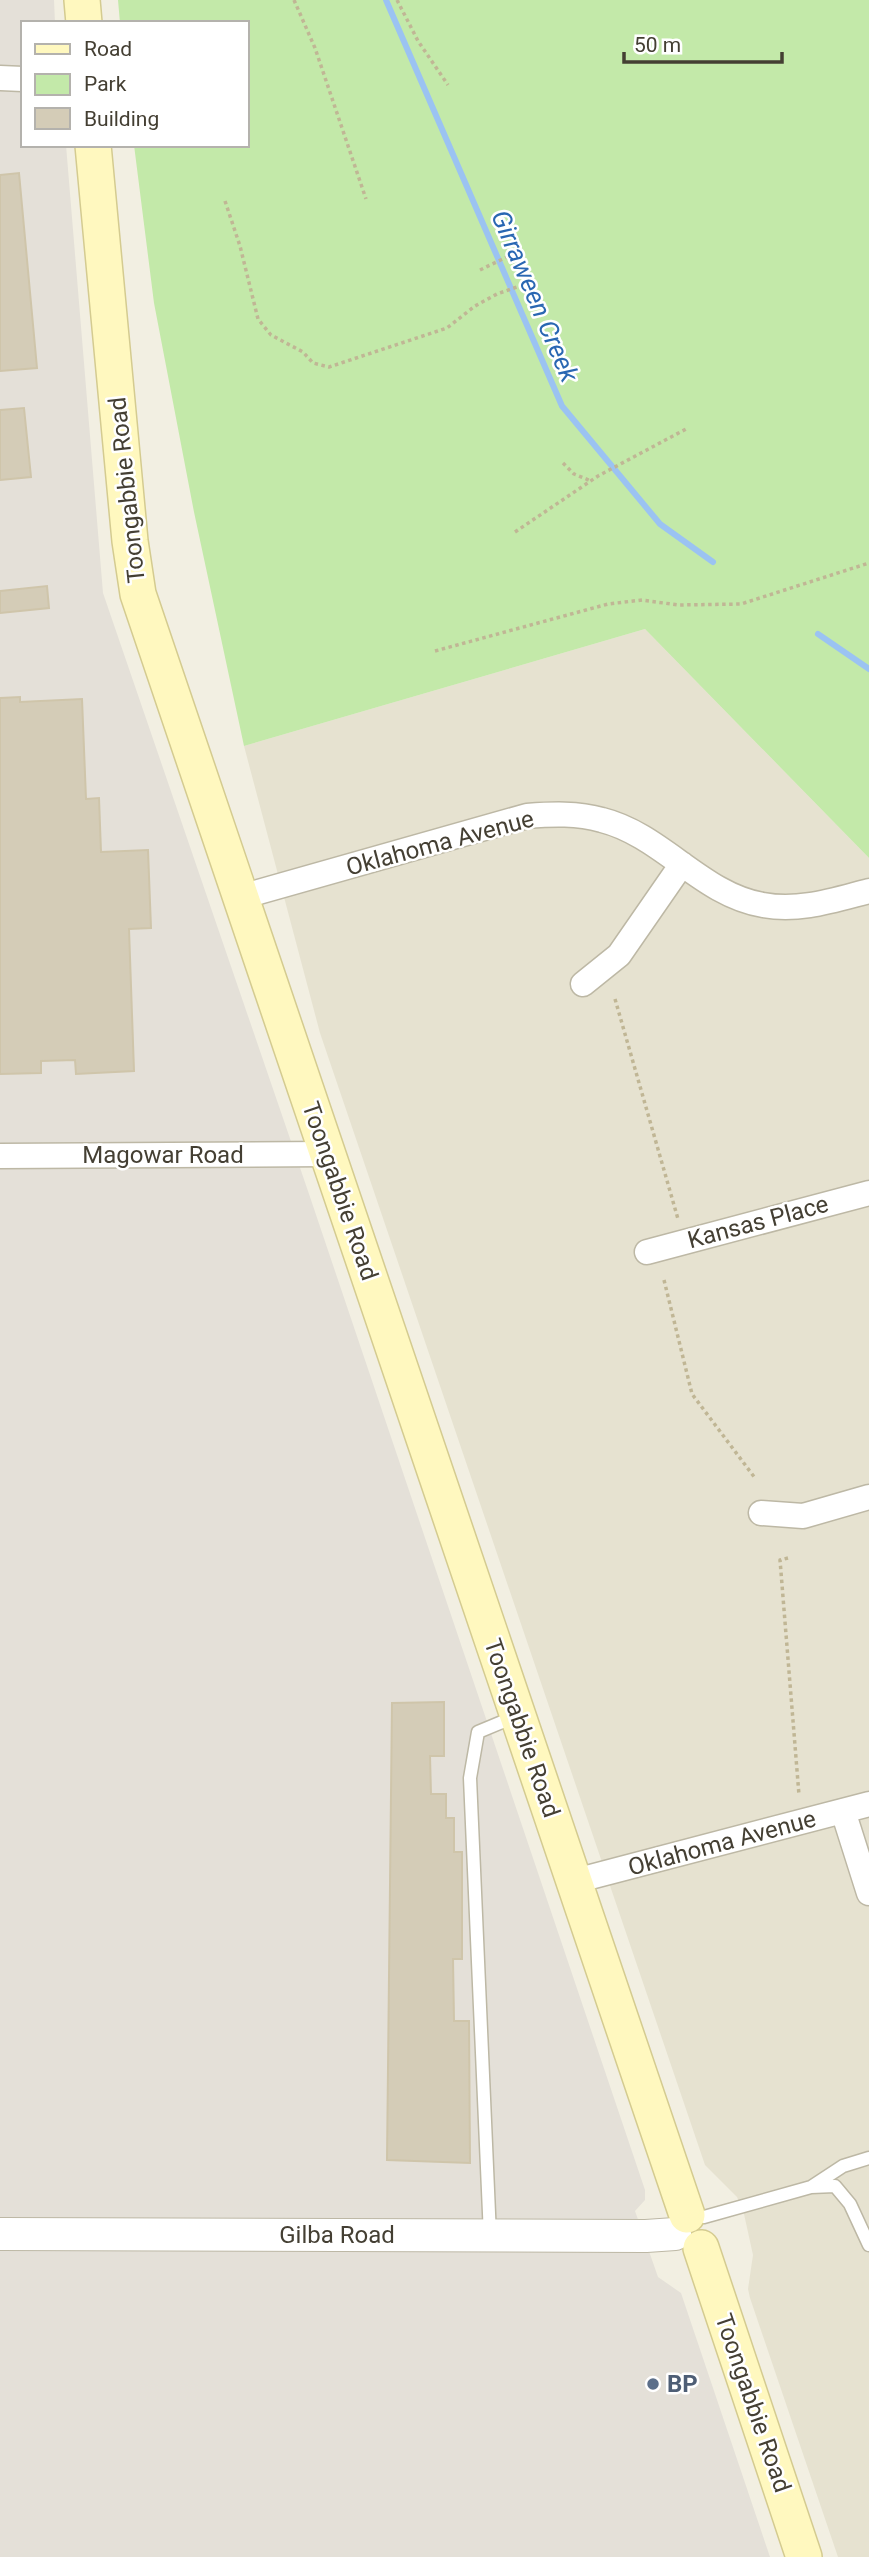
<svg xmlns="http://www.w3.org/2000/svg" width="869" height="2557" font-family="Roboto,sans-serif">
	<style>
		.residential { fill: #e6e2d0 }
		.industrial { fill: #e4e0d8 }
		.green { fill: #c3e9a9 }
		.lines { fill: none; stroke-linecap: round; stroke-linejoin: round }
		.stream { stroke: #9bc3f2; stroke-width: 6 }
		.building { fill: #d4ccb7; stroke: #cfc5aa; stroke-width: 2 }
		.service-casing { stroke: #bdb8a5; stroke-width: 15 }
		.minor-casing { stroke: #bdb8a5; stroke-width: 27 }
		.tertiary-casing { stroke: #bdb8a5; stroke-width: 34 }
		.secondary-casing { stroke: #d4cb90; stroke-width: 38 }
		.path { stroke: #c0b695; stroke-width: 3.5; stroke-dasharray: 3.5 3.5; stroke-linecap: butt }
		.service { stroke: #fff; stroke-width: 12 }
		.minor { stroke: #fff; stroke-width: 24 }
		.tertiary { stroke: #fff; stroke-width: 32 }
		.secondary { stroke: #fff8bf; stroke-width: 35 }
		.service-dot { fill: #5c6f8a; stroke: #fff; stroke-width: 2.5 }
		.labels { text-anchor: middle; stroke-width: 5; stroke-linejoin: round; paint-order: stroke }
		.street-label { font-size: 24px; fill: #443f33; stroke: #fff }
		.service-label { font-size: 24px; font-weight: bold; fill: #4e5e75; stroke: #fff; text-anchor: start }
		.water-label { font-size: 26px; font-style: italic; fill: #2967b2; stroke: #fff }
	</style>
	<rect width="100%" height="100%" fill="#f2efe2"/>
	<path class="residential" d="M645 629 869 858V2557H838L750 2298 748 2289 753 2255 744 2214 737 2197 705 2165 320 1033 244 746Z"/>
	<path class="industrial" d="M0 0H54L55 23H23V145H66L103 593 309 1194 645 2190V2200L635 2211 658 2277 681 2293 770 2557H0Z"/>
	<path class="green" d="M118 0H869V858L645 629 244 746 194 512 154 303 134 145H247V23H120Z"/>
	<g class="lines">
		<path class="stream" d="M386 0 562 406 660 524 713 562
			M818 634 869 669"/>
	</g>
	<path class="building" d="M19 173 37 368 0 371V175Z
		M24 408 31 477 0 480V410Z
		M47 586 49 608 0 613V591Z
		M20 697V702L82 699 86 799 99 798 101 852 148 850 151 928 129 929 134 1071 76 1074 75 1060 41 1061V1073L0 1074V698Z
		M444 1702V1756H430L431 1794H446V1818H454V1852H462V1959H453L454 2021H469L470 2163 387 2160 392 1703Z"/>
	<g class="lines">
		<g class="service-casing">
			<path id="service" d="M811 2187 843 2166 869 2158
				M704 2217 811 2187 835 2186 850 2204 869 2245
				M490 2236 470 1778 478 1732 514 1717"/>
		</g>
		<g class="minor-casing">
			<path id="minor" d="M0 78 23 79
				M241 897 527 816C553 814 577 813 602 820 662 835 702 895 763 905 799 912 834 900 869 891
				M583 984 619 955 682 864
				M0 1156 327 1154
				M647 1252 869 1193
				M761 1513 803 1516 869 1497
				M843 1811 869 1893
				M575 1881 869 1804"/>
		</g>
		<g class="tertiary-casing">
			<path id="tertiary" d="M0 2234 646 2236 675 2234"/>
		</g>
		<g class="secondary-casing">
			<path id="secondary" d="M82 0 84 23
				M93 145 130 541 138 594 687 2215
				M701 2248 804 2557"/>
		</g>
		<path class="path" d="M294 0 315 48 366 199
			M397 0 418 41 448 85
			M225 201 240 246 258 319 271 335 303 352 313 363 329 367 447 328 475 306 497 294 528 283
			M480 270 519 251
			M563 463 574 474 591 481
			M515 532 598 476 686 429
			M435 651 608 604 642 600 678 605 741 604 869 563
			M615 999 678 1219
			M664 1280 692 1394 755 1478
			M788 1558 780 1560 799 1795"/>
		<use href="#service" class="service"/>
		<use href="#minor" class="minor"/>
		<use href="#tertiary" class="tertiary"/>
		<use href="#secondary" class="secondary"/>
	</g>
	<circle class="service-dot" cx="653" cy="2384" r="7"/>
	<g class="labels">
		<g class="street-label">
			<text transform="translate(127 490) rotate(-96)" y="8">Toongabbie Road</text>
			<text transform="translate(440 843) rotate(-15)" y="8">Oklahoma Avenue</text>
			<text x="163" y="1163">Magowar Road</text>
			<text transform="translate(340 1191) rotate(71)" y="8">Toongabbie Road</text>
			<text transform="translate(758 1222) rotate(-15)" y="8">Kansas Place</text>
			<text transform="translate(522 1728) rotate(71)" y="8">Toongabbie Road</text>
			<text transform="translate(722 1843) rotate(-15)" y="8">Oklahoma Avenue</text>
			<text x="337" y="2243">Gilba Road</text>
			<text transform="translate(753 2403) rotate(71)" y="8">Toongabbie Road</text>
		</g>
		<g class="service-label">
			<text x="667" y="2392">BP</text>
		</g>
		<g class="water-label">
			<text transform="translate(535 296) rotate(67)" y="9">Girraween Creek</text>
		</g>
	</g>
	<rect x="21" y="21" width="228" height="126" fill="#ffffff" stroke="#b4b2ad" stroke-width="2"/>
	<rect x="35" y="44" width="35" height="10" fill="#fff8bf" stroke="#b4b2ad" stroke-width="2"/>
	<text x="84" y="56" font-size="21" fill="#443f33">Road</text>
	<rect x="35" y="74" width="35" height="21" fill="#c3e9a9" stroke="#b4b2ad" stroke-width="2"/>
	<text x="84" y="91" font-size="21" fill="#443f33">Park</text>
	<rect x="35" y="108" width="35" height="21" fill="#d4ccb7" stroke="#b4b2ad" stroke-width="2"/>
	<text x="84" y="126" font-size="21" fill="#443f33">Building</text>
	<path d="M624 52v10h158v-10" fill="none" stroke="#443f33" stroke-width="3.5"/>
	<text x="634" y="52" font-size="21" fill="#443f33" stroke="#ffffff" stroke-width="5" paint-order="stroke">50 m</text>
</svg>
